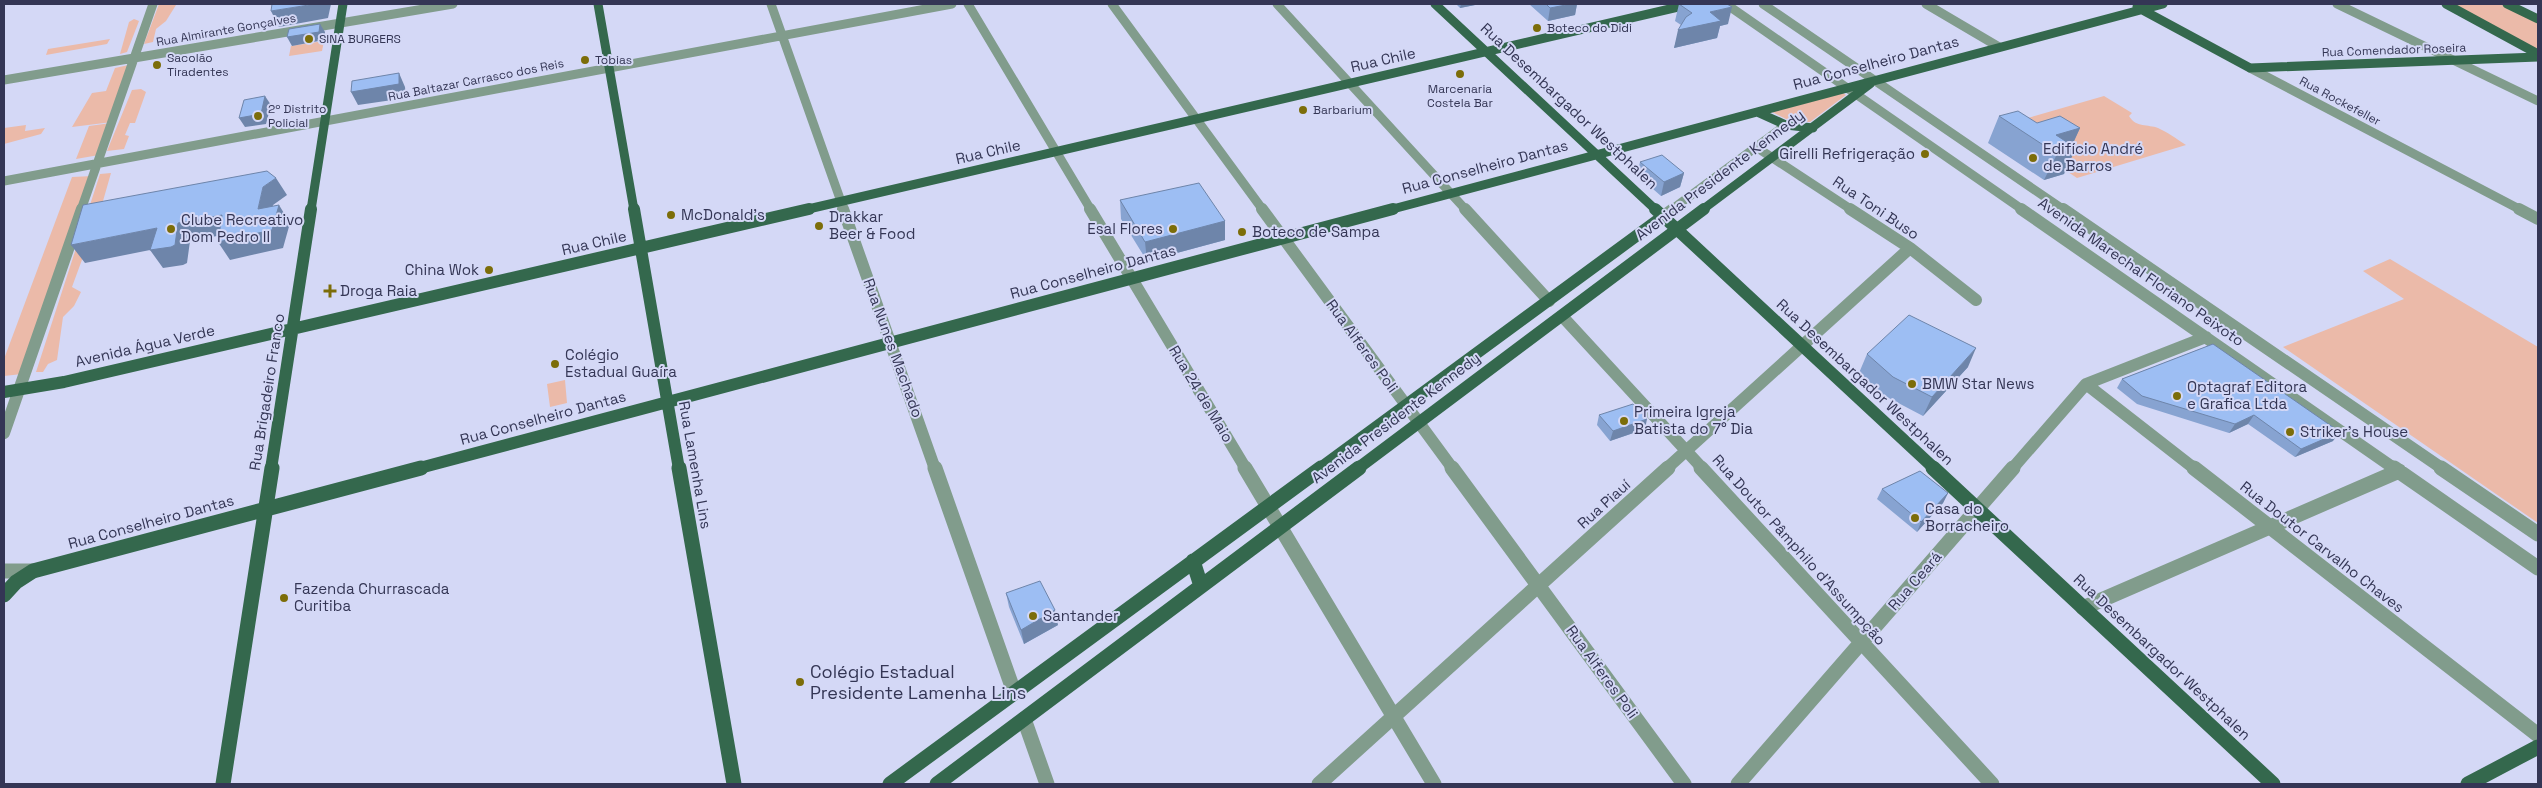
<svg xmlns="http://www.w3.org/2000/svg" width="2542" height="788" font-family="'Space Grotesk',sans-serif">
	<style>
		.green { fill: #ebbaa9 }
		.lines { fill: none; stroke-linecap: round; stroke-linejoin: round }
		.minor-far2 { stroke: #819c8c; stroke-width: 9 }
		.minor-far1 { stroke: #819c8c; stroke-width: 12 }
		.minor { stroke: #819c8c; stroke-width: 15 }
		.major-far2 { stroke: #34684d; stroke-width: 9 }
		.major-far1 { stroke: #34684d; stroke-width: 12 }
		.major { stroke: #34684d; stroke-width: 15 }
		.wall { fill: #87a3d1 }
		.shaded-wall { fill: #6e85aa }
		.building { fill: #9dbef3; stroke: #6e85aa }
		.poi-dot { fill: #7c6d09; stroke: #d4d8f6; stroke-width: 2 }
		.labels { text-anchor: middle; stroke-width: 4; stroke-linejoin: round; paint-order: stroke }
		.far-poi-label { font-size: 12px; fill: #343655; stroke: #d4d8f6; text-anchor: start }
		.far-street-label { font-size: 12px; fill: #343655; stroke: #d4d8f6 }
		.street-label { font-size: 15px; fill: #343655; stroke: #d4d8f6 }
		.poi-label { font-size: 15px; fill: #343655; stroke: #d4d8f6; text-anchor: start }
		.near-poi-label { font-size: 18px; fill: #343655; stroke: #d4d8f6; text-anchor: start }
	</style>
	<rect width="100%" height="100%" fill="#d4d8f6"/>
	<path class="green" d="M159 4 176 5 166 21 156 29 153 42 144 44Z
		M2453 4H2500L2538 22V50Z
		M134 19 139 21 127 52 120 54 129 22Z
		M110 39 107 44 46 55 48 49Z
		M324 41 322 51 289 56 291 46Z
		M133 64 112 122 72 127 92 93 106 91 115 68Z
		M141 89 146 92 135 123H130L125 135 129 136 124 149 107 151 132 90Z
		M1843 93 1846 95 1810 122 1790 121 1772 112Z
		M2104 96 2132 113 2129 116C2136 128 2148 124 2158 128 2167 132 2177 139 2186 145L2077 178 2050 160 2076 152 2051 136 1997 127Z
		M111 123 99 155 76 159 89 126Z
		M26 125 25 131 45 128 41 134 4 144V128Z
		M111 173 101 208 72 287 81 292 74 306 63 317 57 360 48 364 43 372H36L100 174Z
		M93 176 31 373 4 376V359L72 177Z
		M2390 259 2538 347V523L2283 347 2404 299 2363 271Z
		M565 380 567 403 550 407 547 384Z"/>
	<g class="lines">
		<path class="minor-far2" d="M771 4 844 210
			M968 4 1091 210
			M1112 4 1263 210
			M1277 4 1466 210
			M1726 4 2023 210
			M1763 4 2064 210
			M1926 4 1999 47
			M2337 4 2538 101
			M2250 68 2521 210
			M4 80 453 4
			M1756 147 1852 210
			M4 181 952 4
			M81 210 153 4
			M1671 210 1786 125"/>
		<path class="minor-far1" d="M843 209 935 469
			M1090 209 1246 469
			M1262 209 1453 469
			M1465 209 1549 301
			M1850 209 1910 248 1976 300
			M2021 209 2395 469
			M2063 209 2443 469
			M2519 209 2538 219
			M1662 217 1673 209
			M1562 316 1703 469
			M2086 384 2195 469
			M4 433 82 209
			M1666 469 1910 248
			M2012 469 2086 384 2206 337"/>
		<path class="minor" d="M935 468 1014 692
			M1245 468 1434 784
			M1452 468 1684 784
			M1701 468 1992 784
			M2194 468 2538 735
			M2394 468 2538 568
			M2441 468 2538 534
			M4 571H33
			M2083 608 2399 471
			M1024 719 1047 784
			M1319 784 1668 468
			M1738 784 2013 468"/>
		<path class="major-far2" d="M598 4 634 210
			M1435 4 1656 210
			M2446 4 2538 54
			M2507 4 2538 19
			M2137 7 2250 68 2538 57
			M1757 112 1786 125 1813 128
			M311 210 343 4
			M804 210 1691 4
			M1389 210 2163 4
			M1702 210 1870 84"/>
		<path class="major-far1" d="M634 209 679 469
			M1655 209 1935 469
			M4 392 64 382 809 209
			M271 469 311 209
			M416 469 1393 209
			M1319 469 1662 217
			M1357 469 1704 209"/>
		<path class="major" d="M679 468 734 784
			M1933 468 2273 784
			M1193 561 1201 586
			M4 595 16 582 33 571 421 468
			M223 784 272 468
			M890 784 1321 468
			M937 784 1359 468
			M2468 784 2538 747"/>
	</g>
	<path class="wall" d="M1456 4H1480L1460 8Z
		M1529 4H1577L1575 15 1548 21Z
		M1679 4 1728 24 1720 26 1717 38 1674 48 1681 25 1675 21Z
		M1999 116 2037 123 2080 128 2072 145 2064 174 2044 180 1988 143Z
		M1640 162 1684 173 1680 187 1661 196 1637 175Z
		M1120 200 1225 221V240L1147 261 1121 219Z
		M2213 344 2333 441 2295 457 2248 424 2229 433 2137 404 2117 388 2122 379Z
		M1867 354 1968 367 1923 416 1885 396 1859 373Z
		M1599 415 1645 429 1610 441 1597 425Z
		M1882 489 1948 493 1943 503 1917 532 1877 499Z
		M1006 593 1058 625 1024 644 1009 607Z"/>
	<path class="shaded-wall" d="M315 4H331L328 18 279 27 271 11Z
		M1461 4H1480L1460 8Z
		M1571 4H1577L1575 15 1548 21 1550 8Z
		M1732 7 1728 24 1720 26 1717 38 1674 48 1678 30 1710 12Z
		M320 24 325 32 324 40 292 46 287 37Z
		M399 73 405 87 406 98 358 105 351 92Z
		M265 96 271 105 266 124 245 127 239 118Z
		M2080 128 2070 150 2076 148 2064 174 2044 180 2057 154 2056 135Z
		M1684 173 1680 187 1661 196 1664 182Z
		M276 178 287 195 273 205 269 227 258 209 263 187Z
		M279 205 290 223 283 248 230 260 218 242Z
		M222 215 233 233 190 241 187 263 183 265 163 268 150 250 178 223Z
		M1225 221V240L1147 261 1145 242Z
		M157 228 170 246 85 263 71 245Z
		M1976 348 1968 367 1923 416 1932 397Z
		M2254 415 2248 424 2229 433 2235 424Z
		M1647 419 1645 429 1610 441 1613 431Z
		M2340 432 2333 441 2295 457 2301 449Z
		M1948 493 1943 503 1917 532 1921 522Z
		M1055 610 1058 625 1024 644 1021 630Z"/>
	<path class="building" d="M272 4H315L271 11Z
		M1546 4H1571L1550 8Z
		M1679 4H1727L1732 7 1710 12 1721 21 1678 30 1686 17 1692 13Z
		M320 24 319 32 287 37 289 29Z
		M399 73V84L351 92 352 81Z
		M265 96 261 114 239 118 244 100Z
		M2018 111 2037 123 2060 116 2080 128 2056 135 2076 148 2057 154 1999 116Z
		M1662 155 1684 173 1664 182 1640 162Z
		M267 171 276 178 263 187 258 209 279 205 272 230 218 242 222 215 178 223 175 245 171 247 150 250 157 228 71 245 83 205Z
		M1199 183 1225 221 1145 242 1120 200Z
		M1909 315 1976 348 1932 397 1893 377 1867 354Z
		M2213 344 2340 432 2301 449 2254 415 2235 424 2142 396 2122 379Z
		M1633 404 1647 419 1613 431 1599 415Z
		M1920 471 1948 493 1921 522 1882 489Z
		M1040 581 1055 610 1021 630 1006 593Z"/>
	<g class="poi-dot">
		<circle cx="1537" cy="28" r="5"/>
		<circle cx="309" cy="39" r="5"/>
		<circle cx="585" cy="60" r="5"/>
		<circle cx="157" cy="65" r="5"/>
		<circle cx="1460" cy="74" r="5"/>
		<circle cx="1303" cy="110" r="5"/>
		<circle cx="258" cy="116" r="5"/>
		<circle cx="1925" cy="154" r="5"/>
		<circle cx="2033" cy="158" r="5"/>
		<circle cx="671" cy="215" r="5"/>
		<circle cx="819" cy="226" r="5"/>
		<circle cx="171" cy="229" r="5"/>
		<circle cx="1173" cy="229" r="5"/>
		<circle cx="1242" cy="232" r="5"/>
		<circle cx="489" cy="270" r="5"/>
		<path d="M327.5 283.5h5v5h5v5h-5v5h-5v-5h-5v-5h5z"/>
		<circle cx="555" cy="364" r="5"/>
		<circle cx="1912" cy="384" r="5"/>
		<circle cx="2177" cy="396" r="5"/>
		<circle cx="1624" cy="421" r="5"/>
		<circle cx="2290" cy="432" r="5"/>
		<circle cx="1915" cy="518" r="5"/>
		<circle cx="284" cy="598" r="5"/>
		<circle cx="1033" cy="616" r="5"/>
		<circle cx="800" cy="682" r="5"/>
	</g>
	<g class="labels">
		<g class="far-poi-label">
			<text x="1547" y="32">Boteco do Didi</text>
			<text x="319" y="43">SINA BURGERS</text>
			<text x="167" y="62">Sacolão<tspan x="167" dy="14">Tiradentes</tspan></text>
			<text x="595" y="64">Tobias</text>
			<text x="1460" y="93" text-anchor="middle">Marcenaria<tspan x="1460" dy="14">Costela Bar</tspan></text>
			<text x="268" y="113">2º Distrito<tspan x="268" dy="14">Policial</tspan></text>
			<text x="1313" y="114">Barbarium</text>
		</g>
		<g class="far-street-label">
			<text transform="translate(226 30) rotate(-10)" y="4">Rua Almirante Gonçalves</text>
			<text transform="translate(2394 50) rotate(-2)" y="4">Rua Comendador Roseira</text>
			<text transform="translate(476 80) rotate(-11)" y="4">Rua Baltazar Carrasco dos Reis</text>
			<text transform="translate(2340 101) rotate(28)" y="4">Rua Rockefeller</text>
		</g>
		<g class="street-label">
			<text transform="translate(1383 60) rotate(-13)" y="5">Rua Chile</text>
			<text transform="translate(1876 63) rotate(-15)" y="5">Rua Conselheiro Dantas</text>
			<text transform="translate(1569 106) rotate(43)" y="5">Rua Desembargador Westphalen</text>
			<text transform="translate(988 152) rotate(-13)" y="5">Rua Chile</text>
			<text transform="translate(1485 167) rotate(-15)" y="5">Rua Conselheiro Dantas</text>
			<text transform="translate(1720 175) rotate(-37)" y="5">Avenida Presidente Kennedy</text>
			<text transform="translate(1876 208) rotate(34)" y="5">Rua Toni Buso</text>
			<text transform="translate(594 243) rotate(-13)" y="5">Rua Chile</text>
			<text transform="translate(1093 272) rotate(-15)" y="5">Rua Conselheiro Dantas</text>
			<text transform="translate(2141 272) rotate(35)" y="5">Avenida Marechal Floriano Peixoto</text>
			<text transform="translate(145 346) rotate(-13)" y="5">Avenida Água Verde</text>
			<text transform="translate(1362 346) rotate(54)" y="5">Rua Alferes Poli</text>
			<text transform="translate(893 348) rotate(70)" y="5">Rua Nunes Machado</text>
			<text transform="translate(1865 382) rotate(43)" y="5">Rua Desembargador Westphalen</text>
			<text transform="translate(267 392) rotate(-81)" y="5">Rua Brigadeiro Franco</text>
			<text transform="translate(1201 394) rotate(59)" y="5">Rua 24 de Maio</text>
			<text transform="translate(543 418) rotate(-15)" y="5">Rua Conselheiro Dantas</text>
			<text transform="translate(1396 418) rotate(-37)" y="5">Avenida Presidente Kennedy</text>
			<text transform="translate(695 465) rotate(80)" y="5">Rua Lamenha Lins</text>
			<text transform="translate(1604 504) rotate(-42)" y="5">Rua Piauí</text>
			<text transform="translate(151 522) rotate(-15)" y="5">Rua Conselheiro Dantas</text>
			<text transform="translate(2322 547) rotate(38)" y="5">Rua Doutor Carvalho Chaves</text>
			<text transform="translate(1799 550) rotate(48)" y="5">Rua Doutor Pâmphilo d'Assumpção</text>
			<text transform="translate(1915 581) rotate(-49)" y="5">Rua Ceará</text>
			<text transform="translate(2162 657) rotate(43)" y="5">Rua Desembargador Westphalen</text>
			<text transform="translate(1602 672) rotate(54)" y="5">Rua Alferes Poli</text>
		</g>
		<g class="poi-label">
			<text x="2043" y="154">Edifício André<tspan x="2043" dy="17">de Barros</tspan></text>
			<text x="1915" y="159" text-anchor="end">Girelli Refrigeração</text>
			<text x="681" y="220">McDonald's</text>
			<text x="829" y="222">Drakkar<tspan x="829" dy="17">Beer &amp; Food</tspan></text>
			<text x="181" y="225">Clube Recreativo<tspan x="181" dy="17">Dom Pedro II</tspan></text>
			<text x="1163" y="234" text-anchor="end">Esal Flores</text>
			<text x="1252" y="237">Boteco de Sampa</text>
			<text x="479" y="275" text-anchor="end">China Wok</text>
			<text x="340" y="296">Droga Raia</text>
			<text x="565" y="360">Colégio<tspan x="565" dy="17">Estadual Guaíra</tspan></text>
			<text x="1922" y="389">BMW Star News</text>
			<text x="2187" y="392">Optagraf Editora<tspan x="2187" dy="17">e Grafica Ltda</tspan></text>
			<text x="1634" y="417">Primeira Igreja<tspan x="1634" dy="17">Batista do 7° Dia</tspan></text>
			<text x="2300" y="437">Striker's House</text>
			<text x="1925" y="514">Casa do<tspan x="1925" dy="17">Borracheiro</tspan></text>
			<text x="294" y="594">Fazenda Churrascada<tspan x="294" dy="17">Curitiba</tspan></text>
			<text x="1043" y="621">Santander</text>
		</g>
		<g class="near-poi-label">
			<text x="810" y="678">Colégio Estadual<tspan x="810" dy="21">Presidente Lamenha Lins</tspan></text>
		</g>
	</g>
	<rect width="2542" height="788" fill="none" stroke="#343655" stroke-width="10"/>
</svg>
